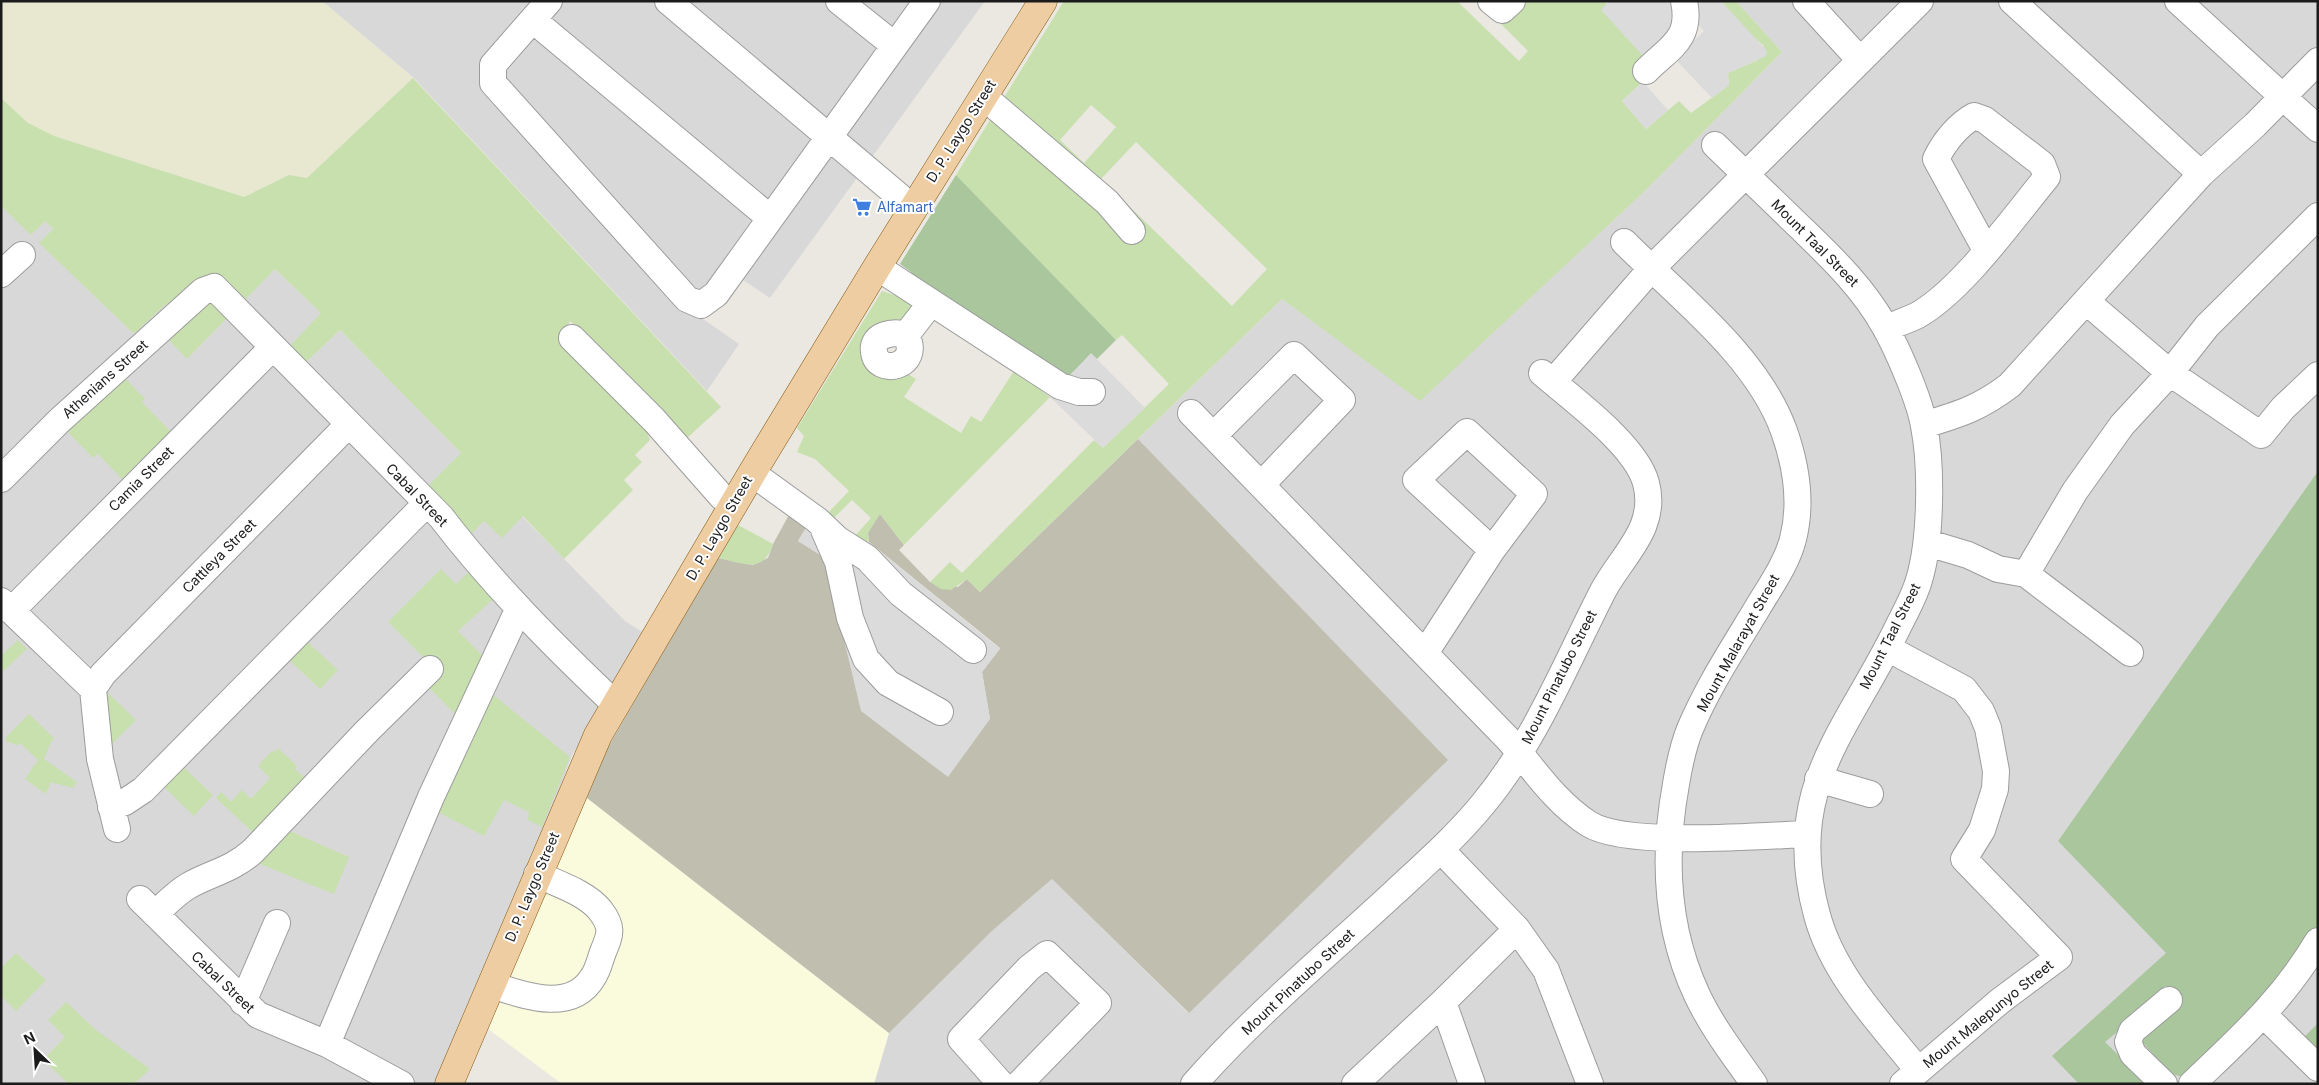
<svg xmlns="http://www.w3.org/2000/svg" width="2319" height="1085" font-family="Inter,sans-serif">
	<style>
		.residential { fill: #d9d8d8 }
		.education { fill: #fafadc }
		.construction { fill: #bfbeaf }
		.farmland { fill: #e7e8cf }
		.grass { fill: #c7e0ae; fill-rule: evenodd }
		.forest { fill: #a9c69c }
		.parking { fill: #dbdbdb }
		.lines { fill: none; stroke-linecap: round; stroke-linejoin: round }
		.minor-casing { stroke: #9c9c9c; stroke-width: 28 }
		.major-casing { stroke: #805a12; stroke-width: 29 }
		.minor { stroke: #fff; stroke-width: 26 }
		.major { stroke: #efcda3; stroke-width: 28 }
		.labels { text-anchor: middle; stroke-width: 4; stroke-linejoin: round; paint-order: stroke }
		.street-label { font-size: 14px; fill: #1b1b1b; stroke: #fff }
		.shop-label { font-size: 14px; fill: #366cbe; stroke: #fff; text-anchor: start }
	</style>
	<rect width="100%" height="100%" fill="#ebe8e2"/>
	<path class="residential" d="M322 1H985L770 298 736 275 703 319 739 344 707 391 414 78Z
		M1736 1H2318V471L2058 841 2318 791V1084H874L889 1033 993 930 1052 879 1188 1013 1447 760 1138 439 1282 299 1420 400 1647 189 1782 52Z
		M1 206 31 234 45 220 53 229 40 243 134 334 166 304 178 317 275 269 322 314 286 350 302 366 340 330 461 453 455 517 471 533 484 521 522 516 625 621 647 635 613 694 272 347 11 610 1 600Z
		M272 349 347 425 94 684 13 611Z
		M348 427 425 503 117 804 96 686Z
		M427 505 518 607 326 1042 242 1003 398 1084H1V602L92 690 110 808Z
		M520 609 608 703 572 755 529 873 440 1084H404L329 1043Z"/>
	<path class="education" d="M587 798 889 1033 874 1084H562L488 1029 509 976Z"/>
	<path class="construction" d="M1138 439 1448 760 1189 1013 1052 879 993 930 889 1033 587 798 603 756 718 558 753 565 768 558 773 544 790 513 808 525 798 541 819 554 990 719 982 672 1000 648 869 542 868 533 875 518 880 514 904 545 899 550 930 582 958 587 967 579 980 592Z"/>
	<path class="farmland" d="M1 1H322L413 78 307 178 289 175 244 197 54 136 28 123 1 98Z"/>
	<path class="grass" d="M1064 1H1457L1519 61 1528 51 1499 22 1518 1H1604L1607 4 1602 10 1647 60V78L1622 101 1646 129 1679 101 1691 113 1729 85 1728 73 1758 60 1764 46 1751 35 1721 1H1736L1782 52 1647 189 1420 401 1282 299 980 592 967 579 951 590 941 589 930 582 950 562 962 573 1094 440 1103 448 1169 384 1122 335 1116 340 956 175ZM1091 105 1116 127 1084 163 1060 140ZM1136 142 1267 269 1232 306 1101 179Z
		M413 78 721 407 687 438 570 321 559 342 645 427 650 440 635 455 642 462 624 480 633 490 564 559 523 516 502 538 484 521 472 533 455 517V513L428 486 461 453 340 330 302 366 286 350 321 313 275 269 187 359 162 333 178 317 166 304 134 334 39 243 53 229 45 221 31 235 1 206V98L28 123 54 136 244 197 289 175 307 178Z
		M882 291 913 301 911 317 869 334 900 369 916 379 904 397 961 433 971 416 981 422 1016 368 1028 381 1050 397 904 545 880 514 868 533 869 542 854 537 871 518 852 500 833 519 826 515 849 491 815 459 797 452 804 436 797 428Z
		M119 372 145 399 142 402 171 432 123 480 98 454 93 458 63 427Z
		M738 525 773 544C763 575 743 563 718 558Z
		M475 566 500 593 458 631 486 659 458 717 424 683 436 670 388 622 441 569 456 584Z
		M304 639 338 670 320 689 287 658Z
		M18 640 27 649 1 673V656Z
		M107 692 136 720 110 746Z
		M491 693 570 757 542 827 528 820 529 812 504 800 484 836 436 811Z
		M29 714 54 738 50 744 44 759 77 782 73 788 51 782 46 794 25 779 38 760 20 743 18 745 7 742 5 738Z
		M278 748 297 766 295 769 309 782 258 837 216 798 221 792 231 802 242 790 251 799 270 778 258 766 272 751 274 752Z
		M179 763 213 795 194 816 160 783Z
		M283 828 349 857 334 894 250 860Z
		M16 953 46 980 16 1011 1 996V968Z
		M66 1002 96 1030 150 1069 134 1084H69L43 1060 65 1037 48 1020Z"/>
	<path class="forest" d="M956 175 1116 340 1097 359 1091 354 1068 377 915 284 911 272 900 264Z
		M2318 471V925L2283 976 2184 1077 2171 1074 2142 1042V1038L2180 995 2171 986H2165L2157 992 2155 1001 2105 1042 2148 1084H2079L2052 1056 2166 953 2058 841Z
		M2318 1023V1054L2306 1039V1035Z"/>
	<path class="parking" d="M1609 1H1676L1680 19 1647 60 1601 10Z
		M1697 1H1721L1767 51 1766 56 1728 73 1729 85 1712 98 1675 59 1704 31 1694 20Z
		M1643 82 1668 110 1646 129 1622 101Z
		M1091 353 1145 408 1103 448 1050 397Z
		M808 525 869 542 1000 649 982 672 990 719 948 777 861 711 826 565 819 554 798 541Z"/>
	<g class="lines">
		<g class="minor-casing">
			<path id="minor" d="M549 1 493 65V83L687 299 701 305 716 294 927 1
				M668 1 913 208
				M839 1 894 45
				M1491 1 1502 10 1512 1
				M1806 1 1860 60
				M2012 1 2201 174
				M2178 1 2318 129
				M533 20 770 218
				M1646 71C1670 47 1692 39 1684 1
				M983 96 1107 202 1132 231
				M1715 145C1744 173 1774 202 1803 230 1834 260 1864 289 1885 327 1898 350 1920 401 1924 426 1932 467 1931 541 1919 580 1914 598 1903 616 1895 633 1844 735 1783 791 1817 915 1833 975 1881 1024 1918 1070
				M1624 242C1679 297 1757 356 1784 431 1796 465 1802 504 1793 539 1787 563 1770 587 1758 607 1734 647 1708 686 1690 729 1683 746 1679 766 1676 784 1663 855 1666 929 1697 995 1712 1027 1734 1055 1754 1084
				M877 267 1060 386 1079 392H1092
				M1 274 22 255
				M2087 302 2170 373 2261 435 2283 408 2318 375
				M1886 328C1896 324 1908 320 1918 315 1963 289 2013 218 2047 177L2042 164 1985 120 1974 116C1958 125 1944 142 1936 159L1986 250
				M906 335C923 367 877 377 874 352 871 334 894 331 906 335L931 303
				M572 338 654 420 722 497 734 503
				M1553 382 1651 269 1920 1
				M1191 413 1510 741C1534 770 1557 804 1589 824 1626 847 1758 836 1805 834
				M1924 425C1960 414 1980 408 2010 385L2201 174 2255 125 2318 61
				M1214 435 1294 355 1342 400 1262 484
				M752 473 817 520 837 539 867 558 901 594 973 650
				M1 479 59 421 203 291 214 287 441 517C493 585 554 646 616 705
				M824 530 838 562 850 618 866 659 888 683 940 712
				M1928 543 1968 555 1998 569 2026 574 2130 653
				M2026 574 2075 491 2122 425 2170 373 2207 326 2318 216
				M1 601 93 689 100 759 117 829
				M11 611 272 348
				M1887 648 1964 689 1981 711 1988 728 1996 771 1995 789 1982 830 1964 859 2059 957 2000 1001 1903 1084
				M1425 653 1492 550 1534 494 1467 432 1416 480 1492 550
				M93 689 103 674 348 425
				M1818 779 1870 794
				M111 807 125 802 143 790 427 503
				M1441 850 1517 929 1546 970 1590 1084
				M140 899 258 1015 327 1044 401 1084
				M155 914C165 905 176 893 188 886 211 873 232 870 253 851L367 731 430 669
				M492 985C523 995 571 1014 593 977 598 970 600 960 603 952 611 933 613 927 600 910 585 892 557 884 537 874
				M243 1002 277 923
				M1443 1002 1472 1084
				M2264 1015 2318 1068
				M327 1044 431 797 519 608
				M1001 1084 961 1039 1029 968 1047 954 1098 1003 1019 1084
				M1194 1084C1255 1015 1327 955 1395 892 1425 864 1457 836 1483 804 1536 740 1566 663 1603 591 1622 555 1658 528 1646 483 1636 445 1572 399 1542 373
				M1355 1084 1443 1002 1517 929
				M2164 1084 2133 1054 2128 1042 2132 1031 2169 1000
				M2192 1084C2241 1037 2282 1001 2318 941"/>
		</g>
		<g class="major-casing">
			<path id="major" d="M449 1084 598 735 752 473 877 267 1043 1"/>
		</g>
		<use href="#minor" class="minor"/>
		<use href="#major" class="major"/>
	</g>
	<defs>
		<g id="supermarket-bare" transform="scale(1.5)"><path d="M-6-5.5h2.5l.6 2H6L4.5 2H-2.5L-4.4-4H-6ZM-1.5 3.2a1.3 1.3 0 1 0 .1 0ZM3 3.2a1.3 1.3 0 1 0 .1 0Z" fill="#3f7fe0" stroke="#fff" stroke-width="2.5" paint-order="stroke"/></g>
	</defs>
	<g fill-rule="evenodd">
		<use href="#supermarket-bare" x="862" y="207"/>
	</g>
	<g class="labels">
		<g class="street-label">
			<text transform="translate(961 131) rotate(-58)" y="5">D. P. Laygo Street</text>
			<text transform="translate(1815 243) rotate(45)" y="5">Mount Taal Street</text>
			<text transform="translate(105 379) rotate(-42)" y="5">Athenians Street</text>
			<text transform="translate(141 479) rotate(-45)" y="5">Camia Street</text>
			<text transform="translate(417 495) rotate(46)" y="5">Cabal Street</text>
			<text transform="translate(719 528) rotate(-60)" y="5">D. P. Laygo Street</text>
			<text transform="translate(219 556) rotate(-45)" y="5">Cattleya Street</text>
			<text transform="translate(1890 636) rotate(-63)" y="5">Mount Taal Street</text>
			<text transform="translate(1738 643) rotate(-61)" y="5">Mount Malarayat Street</text>
			<text transform="translate(1559 677) rotate(-63)" y="5">Mount Pinatubo Street</text>
			<text transform="translate(532 887) rotate(-67)" y="5">D. P. Laygo Street</text>
			<text transform="translate(223 982) rotate(44)" y="5">Cabal Street</text>
			<text transform="translate(1298 982) rotate(-43)" y="5">Mount Pinatubo Street</text>
			<text transform="translate(1988 1014) rotate(-39)" y="5">Mount Malepunyo Street</text>
		</g>
		<g class="shop-label">
			<text x="877" y="212">Alfamart</text>
		</g>
	</g>
	<rect width="2319" height="1085" fill="none" stroke="#1b1b1b" stroke-width="5"/>
	<g transform="translate(35 1050) rotate(335)" stroke="#ffffff" stroke-width="4" paint-order="stroke">
	<path d="M0-4L9 19L0 12L-9 19Z" fill="#1b1b1b"/>
	<text y="-8" font-size="14" font-weight="bold" text-anchor="middle" fill="#1b1b1b">N</text>
	</g>
</svg>
